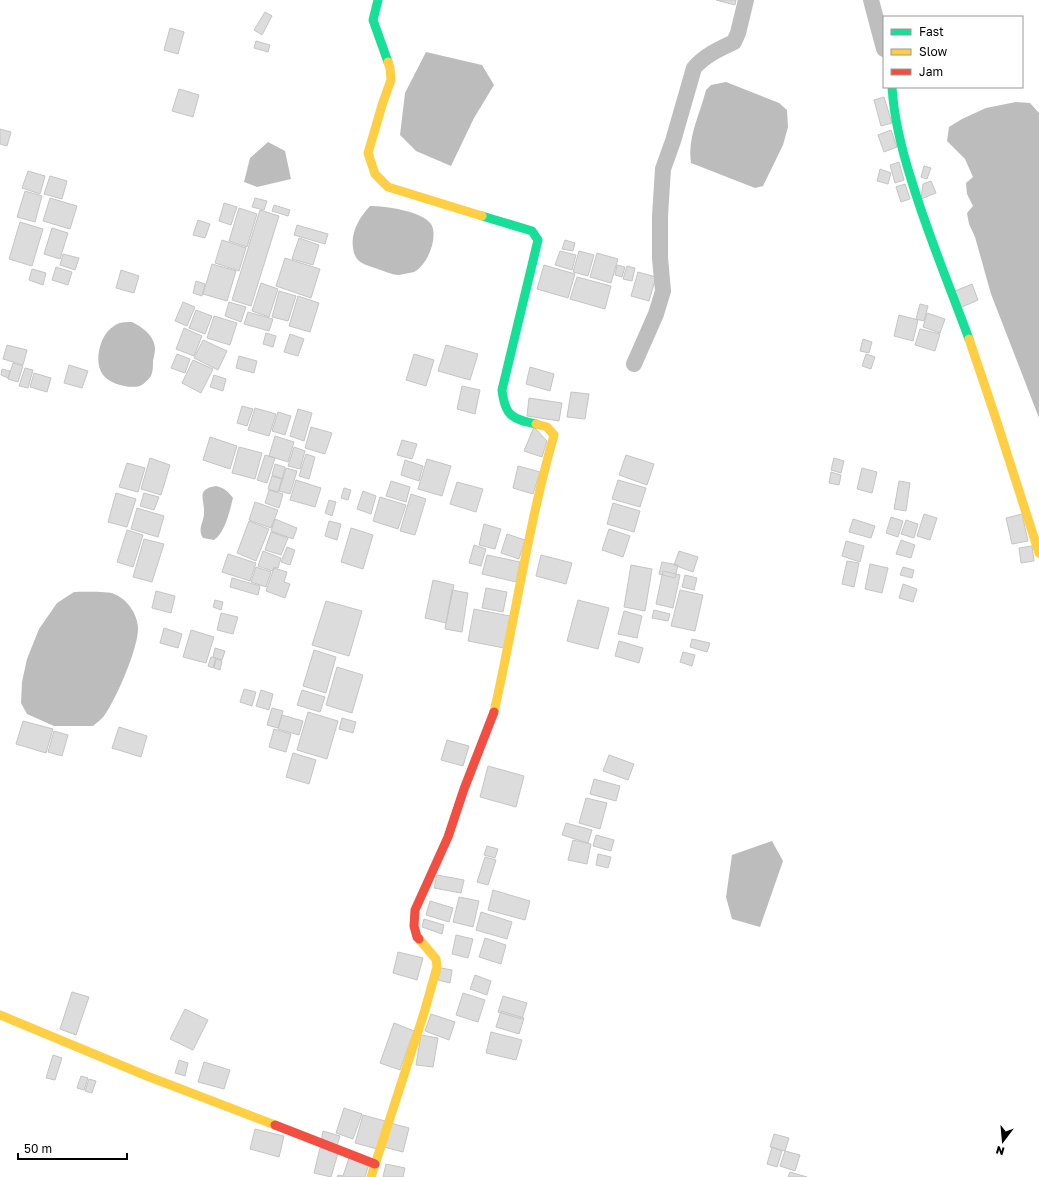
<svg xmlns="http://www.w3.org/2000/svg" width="1039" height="1177" font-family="'Golos Text',sans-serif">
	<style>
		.water { fill: #bcbcbc }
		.building { fill: #dcdcdc; stroke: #c5c5c5 }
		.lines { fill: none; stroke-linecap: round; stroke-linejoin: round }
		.street { stroke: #bebebe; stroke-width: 16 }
		.fast { stroke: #16e098; stroke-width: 9 }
		.slow { stroke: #ffcf43; stroke-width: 9 }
		.jam { stroke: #f24e42; stroke-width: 9 }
	</style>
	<rect width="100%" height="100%" fill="#fff"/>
	<path class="water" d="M426 52 482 65 494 85 474 118 451 166 416 151 400 135 405 93Z
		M726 82 779 103 787 110 788 127 783 145 763 186 755 188 691 163C687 138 700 114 706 90L711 85Z
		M1016 102 1030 103 1039 113V418L991 294 975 237 969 224 967 213 973 206 967 194 966 183 973 177 965 159 947 141 949 127 962 119 986 108Z
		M268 142 285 151 291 179 257 187 244 182 250 158Z
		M370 206C385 206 422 211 431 224 439 237 427 266 414 272 410 273 403 274 399 275 391 275 382 270 375 268 366 265 357 263 354 253 349 235 358 219 370 206Z
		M132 322C142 327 154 335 155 348 155 352 154 357 153 361 153 366 153 371 151 376 148 380 144 384 140 386 129 389 110 384 103 375 93 362 100 334 114 326 119 322 125 322 132 322Z
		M216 486C224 488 228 491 233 498 230 510 225 533 214 540L203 538C197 529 204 522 204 513 205 500 195 489 216 486Z
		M74 592C81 592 109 591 114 594 127 599 137 613 138 627 139 647 116 700 104 716 101 720 96 723 93 726H54L27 714 21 703 22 682 27 659 39 629 57 603Z
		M772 841 783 861 760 927 732 919 726 897 732 855Z"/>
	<path class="building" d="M716 0H736L735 5Z
		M265 12 272 16 262 35 254 30Z
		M170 28 184 32 178 54 164 50Z
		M256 41 270 45 268 52 254 48Z
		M179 89 199 95 193 117 172 111Z
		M884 97 892 123 881 126 874 100Z
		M0 129 11 132 7 146 0 144Z
		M891 130 897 147 884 152 878 135Z
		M899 162 904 180 895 183 890 165Z
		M924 166 931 168 927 179 921 177Z
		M880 169 891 173 888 184 877 181Z
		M28 171 45 176 40 194 22 188Z
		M50 176 67 181 62 199 44 194Z
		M931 181 936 193 921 199 923 184Z
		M905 184 910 199 901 202 896 187Z
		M25 191 42 196 35 222 17 217Z
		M50 198 77 206 70 229 43 221Z
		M255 198 267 201 264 210 252 207Z
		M224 203 237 207 231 225 219 221Z
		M274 205 290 210 288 216 272 211Z
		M239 208 257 214 247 247 229 241Z
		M260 210 279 216 251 306 232 300Z
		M198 220 210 224 205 238 193 235Z
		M20 222 43 229 32 266 9 259Z
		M297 225 328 234 325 244 294 235Z
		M52 228 68 233 60 259 44 254Z
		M299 238 319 245 313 265 292 259Z
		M222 240 246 248 239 271 215 263Z
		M565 240 575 243 573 251 562 249Z
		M560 251 576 255 572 270 555 265Z
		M579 251 594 255 588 276 573 272Z
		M597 253 618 259 611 283 590 277Z
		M63 254 79 258 75 270 60 265Z
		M285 258 320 269 311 298 276 286Z
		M212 264 236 271 227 301 203 294Z
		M544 265 575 274 568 298 537 289Z
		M617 265 625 267 622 277 615 275Z
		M627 266 635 268 632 281 623 279Z
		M56 267 72 272 68 285 52 280Z
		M32 269 46 273 43 285 29 280Z
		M121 270 139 276 134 293 116 288Z
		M638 272 656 277 649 301 631 296Z
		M577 277 611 286 605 309 570 299Z
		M196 281 205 284 202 296 193 293Z
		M261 283 278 289 269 317 252 311Z
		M972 284 978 300 960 308 953 292Z
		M279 291 296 296 288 321 272 317Z
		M298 296 319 303 310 332 289 326Z
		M183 302 195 307 187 326 175 321Z
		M229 302 246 307 241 322 225 316Z
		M920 304 928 306 924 321 916 319Z
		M196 310 212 316 205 334 189 328Z
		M248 312 273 319 269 331 244 324Z
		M927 313 945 319 940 333 923 327Z
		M899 315 918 320 913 341 894 336Z
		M214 316 237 323 230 345 207 338Z
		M184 328 202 336 194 356 176 349Z
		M920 329 940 334 935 351 915 345Z
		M266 333 276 336 273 347 263 344Z
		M290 334 304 339 298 356 284 352Z
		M863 339 872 342 869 353 860 351Z
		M203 340 227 351 218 370 194 358Z
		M7 345 27 350 23 365 3 359Z
		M446 345 478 354 470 380 438 371Z
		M177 354 190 359 185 373 171 368Z
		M414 354 434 360 426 386 406 380Z
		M866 354 875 357 871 369 862 366Z
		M239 356 257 361 254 373 236 368Z
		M193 360 213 369 201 393 182 383Z
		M13 363 23 366 18 382 8 379Z
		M69 365 88 371 82 388 64 383Z
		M530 367 554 374 550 391 526 384Z
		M25 368 33 370 28 388 19 386Z
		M2 369 10 371 8 378 1 375Z
		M34 373 51 378 47 392 30 387Z
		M214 375 226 379 223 391 210 387Z
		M462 386 480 390 475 414 457 409Z
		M571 392 589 394 585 419 567 417Z
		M529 398 562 403 559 421 527 416Z
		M242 406 253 409 247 426 237 423Z
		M255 408 276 414 269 436 248 430Z
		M298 409 312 413 304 441 290 436Z
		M278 412 291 416 285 435 272 431Z
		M311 427 332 433 325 454 305 448Z
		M534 427 547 441 542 457 524 451Z
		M275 436 294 442 288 462 269 456Z
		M210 437 237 446 230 469 203 460Z
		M402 440 417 444 412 459 397 455Z
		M239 447 262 453 255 479 232 473Z
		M294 447 305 451 300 469 288 466Z
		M306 454 315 457 309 479 299 476Z
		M265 455 275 458 267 483 257 480Z
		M626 455 654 464 647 485 619 475Z
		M150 458 170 465 161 495 141 489Z
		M834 458 844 461 841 473 831 470Z
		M427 459 451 466 442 496 418 489Z
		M405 460 423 466 419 481 401 475Z
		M127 463 145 468 138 492 119 487Z
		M275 464 285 467 282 479 272 475Z
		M518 466 540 472 533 494 513 488Z
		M286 468 297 471 290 494 279 491Z
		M862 468 877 472 872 493 857 489Z
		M831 472 841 475 839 485 829 483Z
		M272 476 282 479 278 492 268 489Z
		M296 480 321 488 315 507 290 500Z
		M618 480 646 488 640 507 612 499Z
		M391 481 410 487 406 502 386 496Z
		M899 481 910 483 906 511 894 509Z
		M457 482 483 489 476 512 450 504Z
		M344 488 351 490 348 500 341 498Z
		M269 490 283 494 279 508 265 503Z
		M363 491 376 496 371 514 357 509Z
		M116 493 136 499 127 527 108 522Z
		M144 493 159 497 154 510 140 506Z
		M411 494 426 499 415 535 400 531Z
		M380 497 406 505 398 529 373 521Z
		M329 500 336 502 332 516 325 513Z
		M255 502 278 510 271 528 249 520Z
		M613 503 640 511 634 532 607 524Z
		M137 508 164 516 158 537 131 529Z
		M924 514 937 518 930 540 917 536Z
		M1022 514 1028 541 1012 544 1006 518Z
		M891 517 903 521 898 537 886 533Z
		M275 519 297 528 293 539 271 531Z
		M853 519 875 526 871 538 849 532Z
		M906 520 918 524 914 538 901 534Z
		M249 521 269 529 256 561 237 553Z
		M329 521 341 524 337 540 325 536Z
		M484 524 501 529 495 549 479 545Z
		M351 528 373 535 363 569 341 562Z
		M609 529 630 536 623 557 602 550Z
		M127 530 143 535 133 567 117 562Z
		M271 532 288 538 281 555 265 550Z
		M507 534 525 540 519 559 501 553Z
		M144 539 164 544 152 582 133 577Z
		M901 540 915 545 911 558 896 554Z
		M846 541 864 546 860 562 842 556Z
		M474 545 486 549 481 566 469 563Z
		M1032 546 1034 561 1021 563 1019 548Z
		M287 547 295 550 290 565 281 562Z
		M263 551 281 558 278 568 274 567 272 571 258 566Z
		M679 551 698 557 693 572 674 565Z
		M228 554 256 563 250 581 222 572Z
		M487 555 520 562 516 582 482 574Z
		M541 555 572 563 566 584 536 576Z
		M847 561 859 563 854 587 842 584Z
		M662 562 678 565 675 578 659 574Z
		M870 564 888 568 882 593 865 589Z
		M631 565 652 569 645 611 624 607Z
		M256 567 271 572 266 587 251 582Z
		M903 567 914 570 912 578 900 575Z
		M274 568 287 572 284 582 290 584 285 598 266 591Z
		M663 571 680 575 673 608 656 604Z
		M685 575 697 578 694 590 682 587Z
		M232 578 260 586 258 595 230 587Z
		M433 580 454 585 446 623 425 618Z
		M903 584 917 589 913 602 899 598Z
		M486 588 507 592 503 612 482 608Z
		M452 590 468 593 462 632 445 629Z
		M680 590 703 595 695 631 671 626Z
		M156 591 175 596 171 613 152 608Z
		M215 600 223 602 221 610 213 607Z
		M578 600 609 608 598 649 567 641Z
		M326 601 362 611 349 656 312 645Z
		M474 609 510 616 504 648 468 641Z
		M654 610 670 614 668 621 652 618Z
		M624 611 642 616 637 638 618 634Z
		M221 613 238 617 233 634 217 630Z
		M164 628 182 634 178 648 160 643Z
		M191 630 214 637 206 663 183 657Z
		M692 639 710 643 707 652 690 647Z
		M619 641 643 648 639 663 615 656Z
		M215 648 225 651 222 660 213 657Z
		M314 650 336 657 326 693 303 686Z
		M683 652 695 655 692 666 680 662Z
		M211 657 216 658 213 668 208 666Z
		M216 659 222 661 220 670 214 668Z
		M337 667 363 675 352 713 326 705Z
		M244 689 256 692 252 706 240 702Z
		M261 690 273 694 269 710 256 706Z
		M302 690 325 697 320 712 297 705Z
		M272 708 283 711 278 728 267 725Z
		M308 712 338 721 327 759 297 750Z
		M282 715 303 721 299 735 278 729Z
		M342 718 356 722 353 733 339 729Z
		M23 721 53 729 46 753 16 744Z
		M119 727 147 736 141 757 112 748Z
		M274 729 291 734 286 752 269 747Z
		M54 731 68 735 62 756 48 752Z
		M447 740 469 746 463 766 441 760Z
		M293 753 316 760 309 784 286 777Z
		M609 755 634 764 628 780 603 771Z
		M488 766 524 776 516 807 480 797Z
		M594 779 620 786 616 801 590 794Z
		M586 798 607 803 600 829 579 823Z
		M566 823 592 830 588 843 562 835Z
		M596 835 614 840 611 851 593 846Z
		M573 840 591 844 587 864 568 860Z
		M487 846 498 849 495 858 484 855Z
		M598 854 611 857 608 868 596 865Z
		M485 857 496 860 488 885 477 882Z
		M437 875 464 880 461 893 434 888Z
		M493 890 530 901 525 920 488 910Z
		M459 897 479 901 473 927 453 922Z
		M430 901 453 908 449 922 426 915Z
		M481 912 512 922 507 939 476 930Z
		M424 919 444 925 442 934 422 927Z
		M456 935 473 939 468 958 452 954Z
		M485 938 506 945 501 964 479 957Z
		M398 952 423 958 417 980 393 973Z
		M441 968 452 970 450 983 438 980Z
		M475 975 491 981 487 995 470 989Z
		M72 992 89 997 76 1035 60 1029Z
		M463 993 485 1000 478 1022 456 1015Z
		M503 996 527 1003 522 1019 498 1012Z
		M185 1009 208 1020 193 1050 170 1039Z
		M501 1011 524 1018 519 1034 496 1027Z
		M431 1014 455 1022 449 1040 425 1031Z
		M394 1023 414 1031 400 1070 380 1063Z
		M491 1032 522 1040 516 1060 486 1053Z
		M421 1035 438 1038 433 1067 416 1065Z
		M53 1055 62 1058 55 1080 46 1078Z
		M179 1060 188 1063 185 1076 175 1073Z
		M204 1062 230 1070 224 1089 198 1082Z
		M81 1076 88 1078 84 1090 77 1088Z
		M89 1079 96 1081 92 1093 85 1091Z
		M344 1108 362 1114 353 1139 336 1133Z
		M363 1115 385 1121 377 1149 355 1143Z
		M390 1123 409 1128 403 1152 384 1147Z
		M255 1129 284 1136 279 1157 250 1149Z
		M323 1131 340 1136 337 1146 321 1142Z
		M774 1134 789 1138 785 1151 770 1147Z
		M772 1147 782 1151 777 1167 767 1164Z
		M320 1148 338 1153 331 1177 314 1173Z
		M785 1151 800 1155 795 1171 780 1166Z
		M349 1158 369 1164 365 1177H337L338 1175 343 1176Z
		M386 1164 405 1168 403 1177H383Z
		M790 1172 807 1177H788Z"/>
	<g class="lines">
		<path class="street" d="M871 0 884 49
			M634 364 656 314 663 291 660 258V216L663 169 673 141 694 68C704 56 719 49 734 42L738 33 746 0"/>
		<path class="fast" d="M378 0 373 20 388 62
			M892 87C894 120 902 151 912 182 928 235 950 287 969 339
			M482 216 532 231 538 240 502 390C505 416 512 419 536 424"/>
		<path class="slow" d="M388 62 390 68 391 80 383 102 368 153 375 174 388 187 482 216
			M969 339 994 413 1039 553
			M494 712C515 620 528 526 554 435L547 427 536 424
			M0 1015 147 1076 275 1125
			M371 1177 424 1013 437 967 436 959 419 939"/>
		<path class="jam" d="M419 939 417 937 414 926 415 910 448 837 464 789 494 712
			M275 1125 375 1164"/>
	</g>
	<rect x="883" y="16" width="140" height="72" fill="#ffffff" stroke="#999999"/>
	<rect x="891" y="29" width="20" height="6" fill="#16e098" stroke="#999999"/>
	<text x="919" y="36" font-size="12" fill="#000000">Fast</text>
	<rect x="891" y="49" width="20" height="6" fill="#ffcf43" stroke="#999999"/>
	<text x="919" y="56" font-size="12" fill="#000000">Slow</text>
	<rect x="891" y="69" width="20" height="6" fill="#f24e42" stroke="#999999"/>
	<text x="919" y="76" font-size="12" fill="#000000">Jam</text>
	<g transform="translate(1003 1141) rotate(196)" stroke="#ffffff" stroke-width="3" paint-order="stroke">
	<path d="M0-3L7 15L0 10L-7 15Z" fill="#000000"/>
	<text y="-6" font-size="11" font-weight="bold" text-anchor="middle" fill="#000000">N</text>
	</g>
	<path d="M18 1153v6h109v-6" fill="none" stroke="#000000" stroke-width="2"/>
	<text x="24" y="1153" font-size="12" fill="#000000" stroke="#ffffff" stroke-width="3" paint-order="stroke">50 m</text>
</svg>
